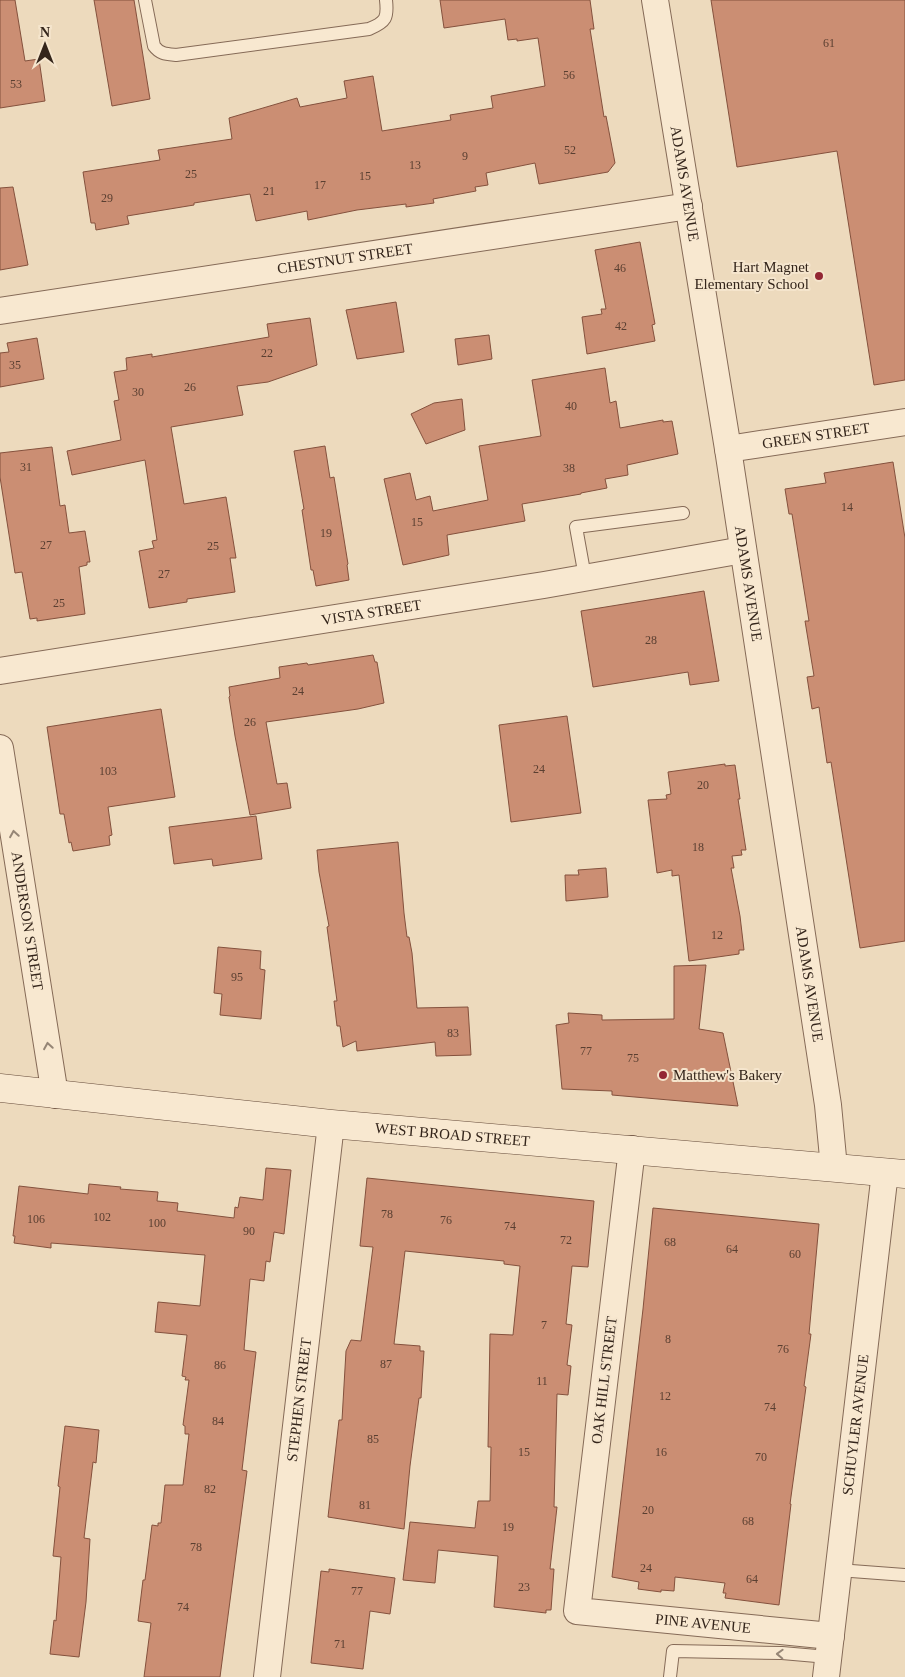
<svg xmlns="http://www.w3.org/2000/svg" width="905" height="1677" font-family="Georgia,serif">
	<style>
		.building { fill: #cb8e73; stroke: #84513d }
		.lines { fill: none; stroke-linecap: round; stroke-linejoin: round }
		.service-casing { stroke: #856a57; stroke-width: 14 }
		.minor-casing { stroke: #856a57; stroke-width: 28 }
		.secondary-casing { stroke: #664b3a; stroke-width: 29 }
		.service { stroke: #f8e8d0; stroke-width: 12 }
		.minor { stroke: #f8e8d0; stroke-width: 26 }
		.secondary { stroke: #f8e8d0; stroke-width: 28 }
		.oneway { stroke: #968676 }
		.poi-dot { fill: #932734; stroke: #f5e5cd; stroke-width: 2 }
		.labels { text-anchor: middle; stroke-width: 4; stroke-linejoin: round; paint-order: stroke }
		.number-label { font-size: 12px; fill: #5a3f31 }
		.street-label { font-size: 15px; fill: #34251b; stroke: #f5e5cd }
		.poi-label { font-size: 15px; fill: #34251b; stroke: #f5e5cd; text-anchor: end }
	</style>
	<rect width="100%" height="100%" fill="#eddabd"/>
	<path class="building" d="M0 0H15L25 61 39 59 45 101 0 108Z
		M94 0H134L150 99 112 106Z
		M440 0H590L594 29H590L604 117 606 116 615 163 608 172 539 184 535 163 486 173 488 185 475 187 476 191 433 199 434 203 406 207V204L357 210 308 220 307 211 256 221 250 194 194 203V205L127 216 129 224 96 230 95 223H91L83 172 160 160 158 150 232 139 229 118 297 98 300 107 347 98 344 81 373 76 382 131 451 120 450 115 493 108 491 96 545 86 538 38 517 41V39L508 40 505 19 444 28Z
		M711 0H905V380L874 385 837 151 737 167Z
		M13 187 28 265 0 270V188Z
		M640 242 655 324 652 325 655 341 587 354 582 317 602 314 601 309H606L595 250Z
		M396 302 404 352 357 359 346 310Z
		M310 318 317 365 268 382 237 386 243 415 171 427 184 504 226 497 236 558H230L235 592 187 599V602L149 608 139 551 154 548 152 541 157 540 145 460 72 475 67 451 121 440 114 401 119 400 114 372 127 370 126 358 152 354V357L269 337 267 324Z
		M489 335 492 359 458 365 455 339Z
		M37 338 44 379 0 387V353L9 352 7 343Z
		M605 368 610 403 616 401 620 428 663 420V422L672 421 678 454 627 465 628 475 605 479 607 488 581 493V494L522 504 525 521 447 535 449 555 403 565 384 479 410 473 416 500 430 496 433 511 488 500 479 446 541 436 532 380Z
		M462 399 465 430 426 444 411 414 434 403Z
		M325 446 330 478 334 477 348 564 347 565 349 580 316 586 313 570H311L302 510 304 509 294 451Z
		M52 447 60 506 65 505 69 533 85 531 90 562H87V565L79 567 85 614 37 621V618L30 619 22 572 15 573 0 477V453Z
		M893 462 905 538V941L860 948 831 762 827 763 819 707 812 709 807 677 814 676 805 621H809L792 514H789L785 489 826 483 824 473Z
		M704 591 719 681 690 685 688 672 593 687 581 611Z
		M373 655 375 662H377L384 703 358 709 266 722 277 784 287 783 291 808 250 815 235 736 229 697 230 696 229 687 280 678 279 667 307 663 308 665Z
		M161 709 175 797 108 807 112 835 109 836 110 845 73 851 71 842 69 843 64 814H60L47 727Z
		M567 716 581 813 511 822 499 725Z
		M725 764V766L735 765 740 799H738L746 850H741L742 855 732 856 734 868H731L740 916 744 950H739V954L689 961 679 875 672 876V870L657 873 648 800 667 799 666 795 671 794 668 772Z
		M256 816 262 859 213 866 212 859 174 864 169 827Z
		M398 842 404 913 407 937H409L412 953 417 1008 468 1007 471 1055 436 1056 435 1042 357 1051 356 1041 343 1047 340 1026H337L334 1001H337L327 927 329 926 319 872 317 850Z
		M606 868 608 897 566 901 565 875H579L578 870Z
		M218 947 261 951 260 969 265 970 261 1019 220 1015 222 994 214 993Z
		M706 965 699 1029 723 1033 738 1106 612 1095V1091L562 1089 556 1025 569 1023 568 1013 602 1015V1020L674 1019V966Z
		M266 1168 291 1170 284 1234 274 1232 270 1262 266 1261 264 1281 250 1279 244 1350 256 1352 242 1470 247 1471 220 1677H144L151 1623 138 1621 143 1580H145L152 1525 158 1526V1523H161L165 1485H183L189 1434H185V1426L183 1425 189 1380H185L186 1377 182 1376 187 1335 155 1332 158 1302 200 1306 205 1255 51 1243V1248L14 1243 15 1236H13L19 1186 88 1194 89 1184 121 1187 120 1189 158 1192 157 1201 178 1203 177 1211 234 1218 235 1207 238 1208 240 1197 263 1200Z
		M367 1178 594 1201 588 1267 572 1266 566 1324 572 1325 567 1365 571 1366 568 1395 557 1394 554 1507H557L550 1569H554L551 1610H546V1613L494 1607 498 1556 438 1550 435 1583 403 1580 410 1522 475 1528 478 1501H490L491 1447H488L490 1334 513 1335 520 1266 504 1264V1261L405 1251 394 1344 420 1346V1351H424L421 1398H419L410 1466 404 1529 328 1517 339 1420H342L346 1351 351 1340 361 1341 373 1247 360 1246Z
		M653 1208 819 1224 809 1334H811L804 1386 806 1387 790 1504H791L779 1605 725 1598 726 1593H723L725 1583 675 1577 674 1591 661 1590V1592L638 1589 639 1582 612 1577 643 1309Z
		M65 1426 99 1430 96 1463 93 1462 84 1538 90 1539 86 1602 79 1657 50 1654 54 1620 56 1621 61 1557 53 1556 60 1487 58 1486Z
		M329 1569 395 1578 390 1614 370 1611 363 1669 311 1663 321 1571 329 1572Z"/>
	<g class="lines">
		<g class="service-casing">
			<path id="service" d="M145 0 154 46C160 54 166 54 176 55L369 29C386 22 388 18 386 0
				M585 577 576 527 683 513
				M838 1570 905 1575
				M670 1677 673 1651 782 1653 828 1657"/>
		</g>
		<g class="minor-casing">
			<g id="minor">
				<path id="s1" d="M655 0 728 449 828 1105 834 1168"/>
				<path id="s2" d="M0 311 689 206"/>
				<path id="s3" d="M728 449 905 422"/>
				<path id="s4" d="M0 671 544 585 743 550"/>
				<path id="s5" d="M0 748 55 1095"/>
				<path id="s6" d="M632 1149 577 1611 831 1636"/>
				<path id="s7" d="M267 1677 331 1124"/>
				<path id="s8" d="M826 1677 885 1172"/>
			</g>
		</g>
		<g class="secondary-casing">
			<g id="secondary">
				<path id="s9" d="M0 1088 331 1124 905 1174"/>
			</g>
		</g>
		<use href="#service" class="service"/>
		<use href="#minor" class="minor"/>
		<use href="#secondary" class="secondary"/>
	</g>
	<defs><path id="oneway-chevron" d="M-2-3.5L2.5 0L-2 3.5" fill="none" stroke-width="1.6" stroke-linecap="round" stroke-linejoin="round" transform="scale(1.25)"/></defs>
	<g class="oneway">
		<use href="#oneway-chevron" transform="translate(14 834) rotate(-99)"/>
		<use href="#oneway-chevron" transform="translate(48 1046) rotate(-99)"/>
		<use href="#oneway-chevron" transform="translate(780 1654) rotate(-178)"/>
	</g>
	<g class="poi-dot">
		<circle cx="819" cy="276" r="5"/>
		<circle cx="663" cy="1075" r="5"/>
	</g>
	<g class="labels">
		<g class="number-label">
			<text x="829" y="47">61</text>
			<text x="569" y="79">56</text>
			<text x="16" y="88">53</text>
			<text x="570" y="154">52</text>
			<text x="465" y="160">9</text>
			<text x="415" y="169">13</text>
			<text x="191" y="178">25</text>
			<text x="365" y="180">15</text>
			<text x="320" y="189">17</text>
			<text x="269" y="195">21</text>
			<text x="107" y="202">29</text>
			<text x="620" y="272">46</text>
			<text x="621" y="330">42</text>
			<text x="267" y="357">22</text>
			<text x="15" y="369">35</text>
			<text x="190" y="391">26</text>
			<text x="138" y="396">30</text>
			<text x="571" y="410">40</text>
			<text x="26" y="471">31</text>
			<text x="569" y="472">38</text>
			<text x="847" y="511">14</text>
			<text x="417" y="526">15</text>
			<text x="326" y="537">19</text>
			<text x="46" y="549">27</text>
			<text x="213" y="550">25</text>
			<text x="164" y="578">27</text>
			<text x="59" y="607">25</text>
			<text x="651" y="644">28</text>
			<text x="298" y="695">24</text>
			<text x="250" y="726">26</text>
			<text x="539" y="773">24</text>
			<text x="108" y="775">103</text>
			<text x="703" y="789">20</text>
			<text x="698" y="851">18</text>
			<text x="717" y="939">12</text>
			<text x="237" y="981">95</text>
			<text x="453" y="1037">83</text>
			<text x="586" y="1055">77</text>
			<text x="633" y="1062">75</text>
			<text x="387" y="1218">78</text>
			<text x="102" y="1221">102</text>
			<text x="36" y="1223">106</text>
			<text x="446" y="1224">76</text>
			<text x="157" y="1227">100</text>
			<text x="510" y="1230">74</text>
			<text x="249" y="1235">90</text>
			<text x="566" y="1244">72</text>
			<text x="670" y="1246">68</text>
			<text x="732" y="1253">64</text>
			<text x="795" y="1258">60</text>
			<text x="544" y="1329">7</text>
			<text x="668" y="1343">8</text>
			<text x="783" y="1353">76</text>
			<text x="386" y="1368">87</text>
			<text x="220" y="1369">86</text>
			<text x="542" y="1385">11</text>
			<text x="665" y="1400">12</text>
			<text x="770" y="1411">74</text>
			<text x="218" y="1425">84</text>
			<text x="373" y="1443">85</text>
			<text x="524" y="1456">15</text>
			<text x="661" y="1456">16</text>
			<text x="761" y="1461">70</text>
			<text x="210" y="1493">82</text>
			<text x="365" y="1509">81</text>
			<text x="648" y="1514">20</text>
			<text x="748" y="1525">68</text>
			<text x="508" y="1531">19</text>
			<text x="196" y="1551">78</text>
			<text x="646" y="1572">24</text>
			<text x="752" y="1583">64</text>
			<text x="524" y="1591">23</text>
			<text x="357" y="1595">77</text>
			<text x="183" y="1611">74</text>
			<text x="340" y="1648">71</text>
		</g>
		<g class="street-label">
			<text dy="5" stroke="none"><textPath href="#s1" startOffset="186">ADAMS AVENUE</textPath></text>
			<text dy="5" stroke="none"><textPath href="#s2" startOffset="349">CHESTNUT STREET</textPath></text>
			<text dy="5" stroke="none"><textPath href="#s3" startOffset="89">GREEN STREET</textPath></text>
			<text dy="5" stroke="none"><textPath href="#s1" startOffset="591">ADAMS AVENUE</textPath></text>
			<text dy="5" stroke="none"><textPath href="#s4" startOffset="376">VISTA STREET</textPath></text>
			<text dy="5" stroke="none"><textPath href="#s5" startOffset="175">ANDERSON STREET</textPath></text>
			<text dy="5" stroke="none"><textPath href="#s1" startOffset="996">ADAMS AVENUE</textPath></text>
			<text dy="5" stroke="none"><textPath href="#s9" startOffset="455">WEST BROAD STREET</textPath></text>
			<text transform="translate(604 1380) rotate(-83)" y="5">OAK HILL STREET</text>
			<text dy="5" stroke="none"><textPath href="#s7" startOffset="279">STEPHEN STREET</textPath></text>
			<text dy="5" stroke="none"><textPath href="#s8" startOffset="254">SCHUYLER AVENUE</textPath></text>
			<text dy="5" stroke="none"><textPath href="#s6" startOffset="592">PINE AVENUE</textPath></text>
		</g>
		<g class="poi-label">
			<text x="809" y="272">Hart Magnet<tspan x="809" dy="17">Elementary School</tspan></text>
			<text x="673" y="1080" text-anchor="start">Matthew's Bakery</text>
		</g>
	</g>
	<g transform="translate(45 45)" stroke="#f5e5cd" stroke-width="4" paint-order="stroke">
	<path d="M0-4L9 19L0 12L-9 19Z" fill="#34251b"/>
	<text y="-8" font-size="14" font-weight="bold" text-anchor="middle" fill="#34251b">N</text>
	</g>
</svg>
